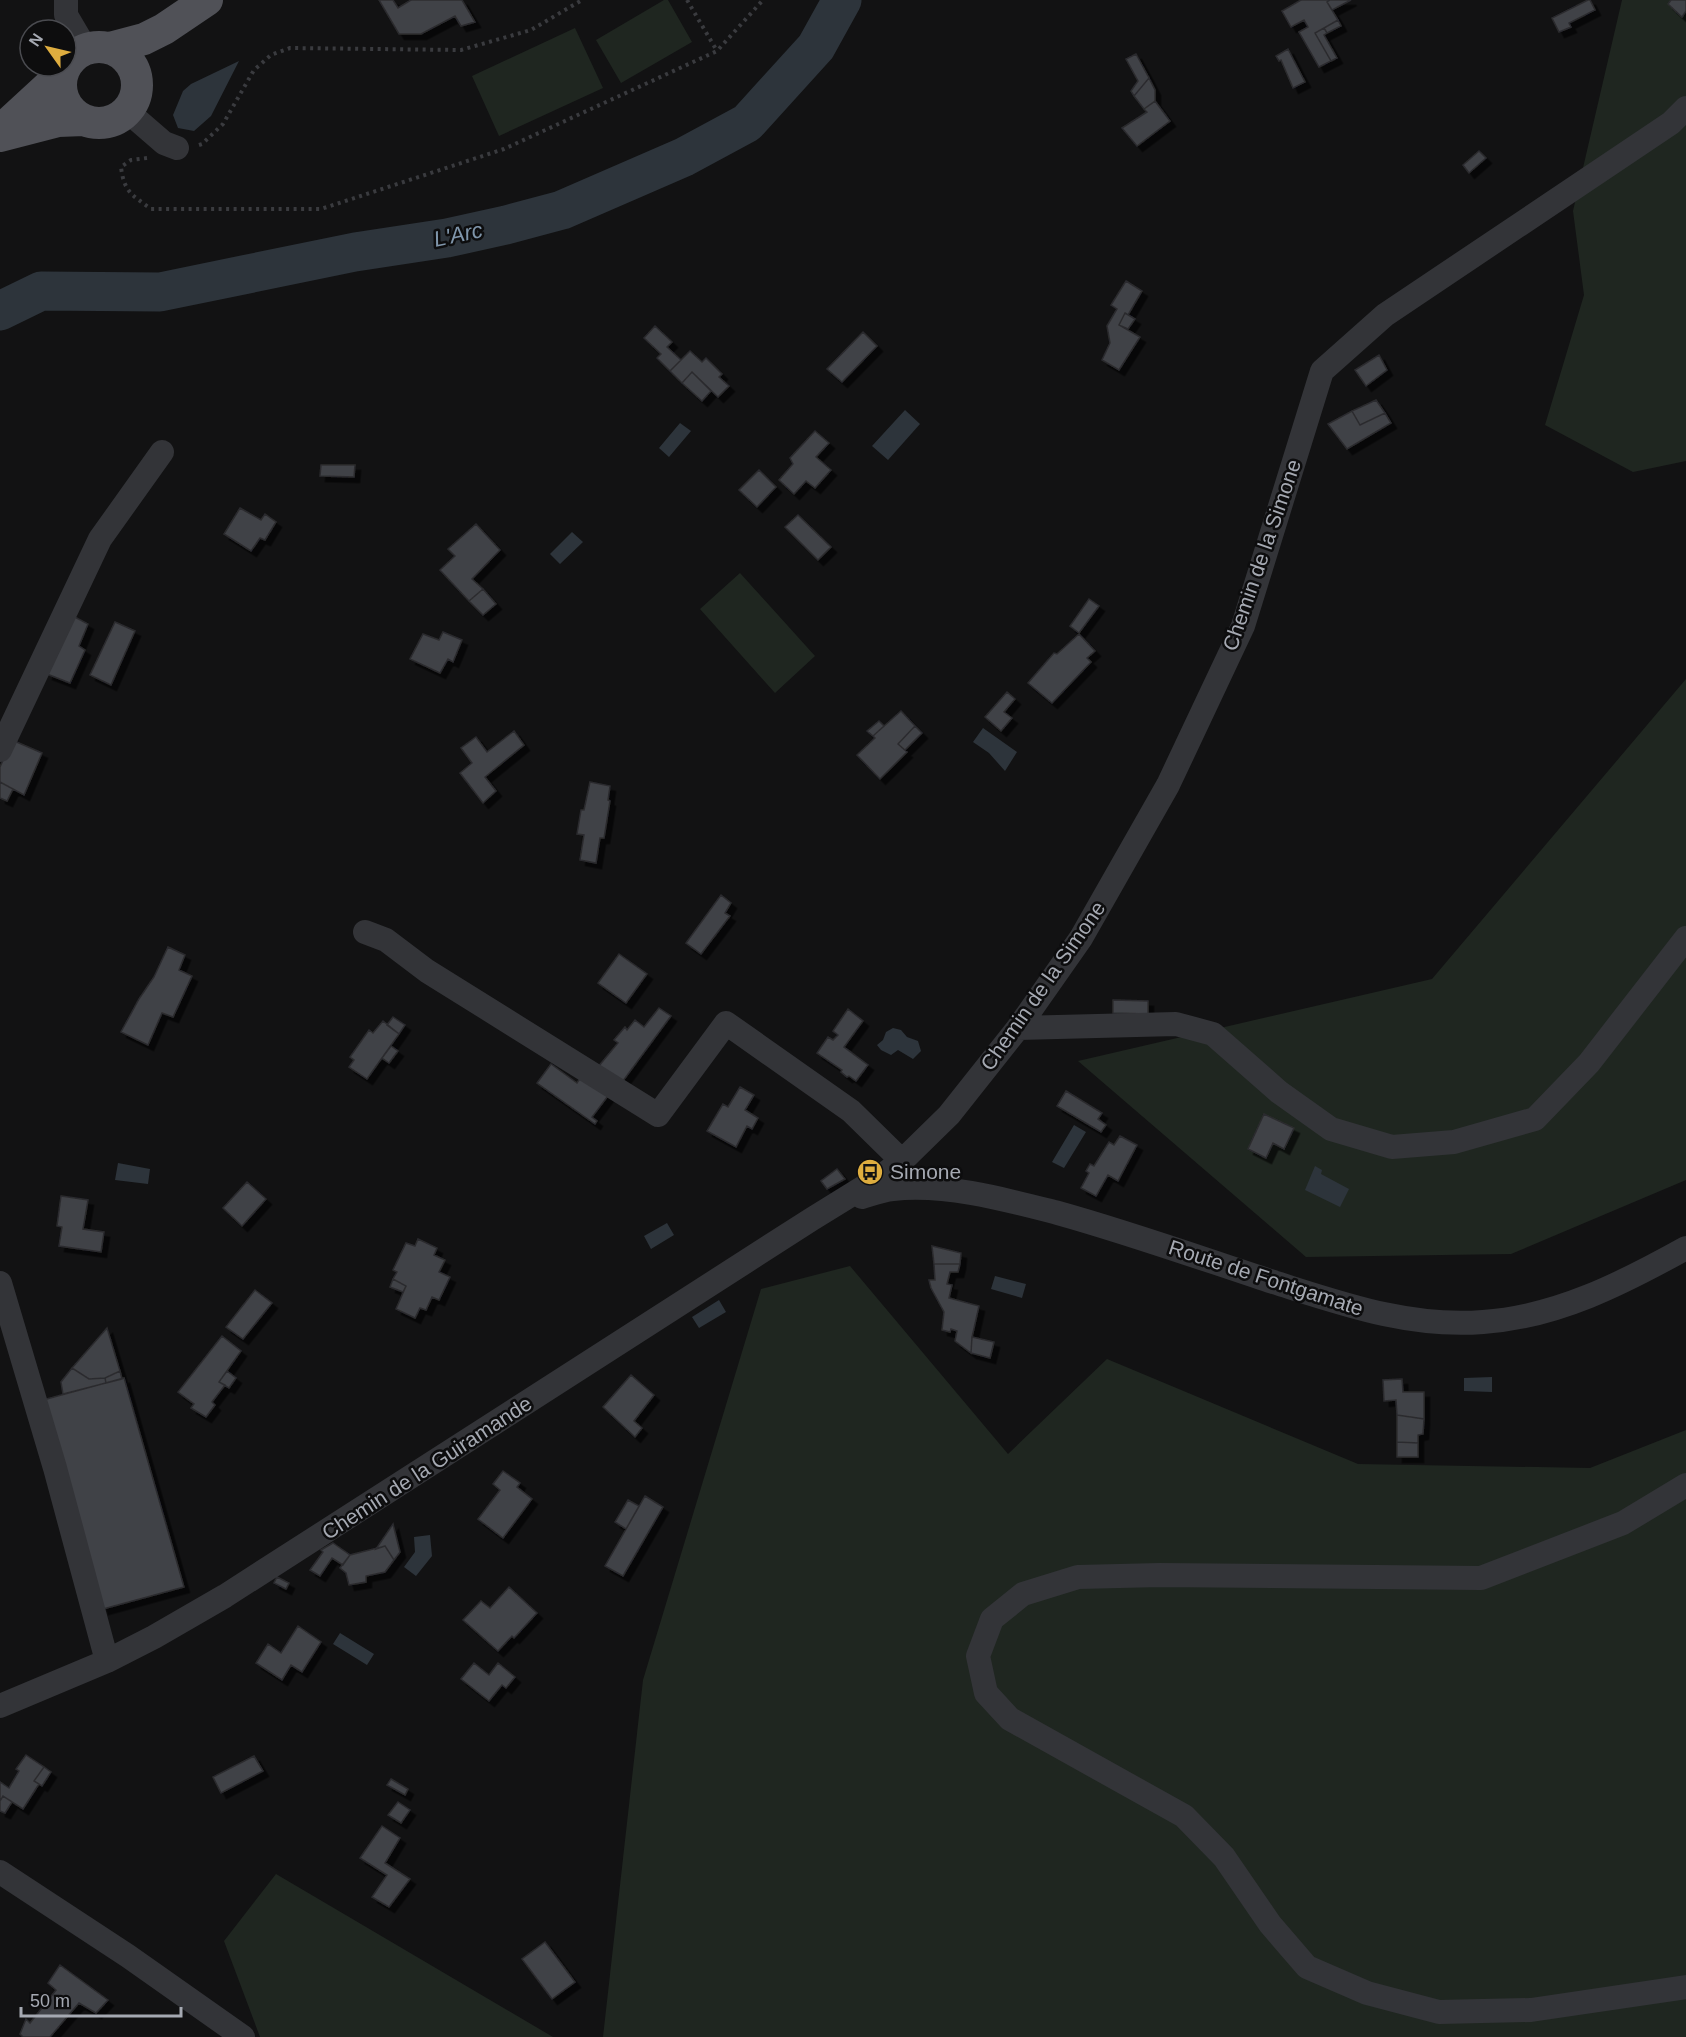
<svg xmlns="http://www.w3.org/2000/svg" width="1686" height="2037" font-family="Helvetica,sans-serif">
	<style>
		.green { fill: #1f2620 }
		.water { fill: #2d343b }
		.lines { fill: none; stroke-linecap: round; stroke-linejoin: round }
		.river { stroke: #2d343b; stroke-width: 39 }
		.building { fill: #414246; stroke: #2c2c2f; stroke-width: 1.5; filter: url(#shadow) }
		.path { stroke: #3a3b3f; stroke-width: 4; stroke-dasharray: 3 4.5; stroke-linecap: butt }
		.minor { stroke: #333438; stroke-width: 24 }
		.major { stroke: #505157; stroke-width: 32 }
		.labels { text-anchor: middle; stroke-width: 5; stroke-linejoin: round; paint-order: stroke }
		.street-label { font-size: 21px; fill: #a5a9b2; stroke: #0d0d0e }
		.poi-label { font-size: 21px; fill: #a5a9b2; stroke: #0d0d0e; text-anchor: start }
		.water-label { font-size: 22px; font-style: italic; fill: #7f95aa; stroke: #0d0d0e }
	</style>
	<defs>
		<filter id="shadow"><feDropShadow dx="5.5" dy="5.5" stdDeviation="0" flood-color="#0009"/></filter>
	</defs>
	<rect width="100%" height="100%" fill="#121213"/>
	<path class="green" d="M664 0H668L692 42 621 83 596 40Z
		M1622 0H1686V461L1633 472 1545 425 1584 295 1573 211Z
		M575 28 603 88 499 136 472 76Z
		M740 573 815 656 775 693 700 609Z
		M1686 679V1180L1511 1254 1306 1257 1078 1061 1432 979Z
		M850 1266 1008 1454 1107 1359 1358 1464 1590 1468 1686 1430V2037H603L643 1680 761 1289Z
		M276 1874 553 2037H260L224 1941Z"/>
	<path class="water" d="M239 61 211 116 194 131 178 128 173 115 183 91 191 84Z
		M905 410 920 424 888 460 872 446Z
		M680 423 691 431 669 457 659 448Z
		M572 532 583 542 560 564 550 554Z
		M983 728 1017 752 1005 771 989 753 973 742Z
		M893 1028 901 1030 907 1037 918 1041 921 1051 913 1059 898 1050 891 1055 881 1050 877 1045 883 1040 886 1032Z
		M1074 1125 1086 1132 1064 1168 1052 1162Z
		M118 1163 150 1169 148 1184 115 1180Z
		M1315 1166 1322 1170 1321 1174 1349 1189 1340 1207 1305 1190Z
		M667 1223 674 1235 651 1249 644 1236Z
		M995 1276 1026 1284 1022 1298 991 1289Z
		M719 1300 726 1312 699 1328 692 1317Z
		M1492 1377V1392L1464 1391V1378Z
		M430 1535 432 1556 416 1576 404 1567 415 1552 414 1537Z
		M340 1633 374 1654 367 1665 333 1644Z"/>
	<g class="lines">
		<path class="river" d="M0 311 41 291 160 292 355 252 447 238 506 225 562 210 684 157 747 123 816 47 842 0"/>
	</g>
	<path class="building" d="M379 0H393L398 8 411 0H462L475 22 461 26 455 16 421 34H399Z
		M1301 0H1330L1327 2 1338 20 1315 33 1331 61 1319 67 1299 32 1308 27 1304 20 1291 27 1282 11Z
		M1330 0H1351L1332 10 1327 2Z
		M1588 0H1590L1595 10 1569 23 1571 27 1559 32 1552 18Z
		M1671 0H1686V11L1682 17 1668 4Z
		M1338 20 1341 26 1327 33 1324 28Z
		M1324 28 1327 33 1324 35 1337 58 1331 61 1315 33Z
		M1288 49 1305 82 1293 88 1281 60 1279 61 1276 56Z
		M1136 54 1149 78 1134 96 1131 91 1138 81 1126 59Z
		M1149 78 1155 90V101L1144 109 1134 96Z
		M1155 101 1170 121 1137 146 1122 128 1147 112 1144 109Z
		M1479 151 1486 158 1469 173 1463 165Z
		M1126 281 1142 291 1128 315 1125 313 1119 325 1140 337 1119 370 1102 360 1110 343 1107 326 1117 309 1111 305Z
		M1125 313 1135 319 1128 329 1119 325Z
		M655 326 672 342 667 347 681 360 670 371 657 358 661 354 644 338Z
		M863 332 877 346 842 382 827 369Z
		M690 351 702 362 706 358 722 374 719 377 729 386 718 397 692 372 682 383 670 371Z
		M1379 355 1387 370 1366 386 1355 370Z
		M692 372 711 391 702 401 682 383Z
		M1376 400 1385 413 1360 425 1352 411Z
		M1352 411 1360 425 1385 413 1391 423 1347 449 1328 424Z
		M815 431 829 443 816 457 831 470 815 488 806 481 794 494 779 480 793 464 790 458Z
		M321 465H355L354 477 320 476Z
		M759 470 776 487 757 507 739 490Z
		M240 508 261 520 265 514 276 522 265 540 260 538 251 551 224 534Z
		M798 515 831 547 818 560 785 527Z
		M476 524 500 550 472 579 483 589 469 601 440 570 455 556 448 549Z
		M483 589 496 604 483 615 469 601Z
		M1089 599 1099 606 1079 633 1070 626Z
		M71 615 88 624 79 646 85 650 70 683 47 674Z
		M115 622 135 631 111 685 90 675Z
		M443 632 462 640 453 662 448 659 440 673 410 659 423 634 439 640Z
		M1079 634 1095 651 1087 658 1091 662 1052 703 1028 683 1054 653 1057 654Z
		M1007 692 1015 699 1004 712 1012 718 1001 731 985 717Z
		M901 711 915 726 898 744 907 752 880 779 857 755 875 738 873 736Z
		M879 721 884 726 873 736 867 731Z
		M915 726 922 733 905 750 898 744Z
		M514 731 524 745 485 777 496 791 483 803 460 773 472 763 461 748 476 737 487 752Z
		M12 740 42 753 24 795 0 782V767Z
		M0 782 13 789 7 801 0 798Z
		M590 782 610 786 608 800 610 801 604 838H600L596 863 580 860 584 835 577 834 581 810H584Z
		M721 895 731 903 725 913 730 916 701 954 686 943Z
		M168 947 185 955 179 970 192 976 173 1017 162 1013 148 1045 121 1032 139 999 154 977Z
		M619 954 647 974 626 1003 598 983Z
		M1113 1000 1148 1001V1014L1113 1013Z
		M659 1008 671 1016 620 1085 598 1067 618 1043 614 1040 625 1027 627 1030 635 1020 644 1027Z
		M848 1009 863 1021 844 1047 868 1065 856 1081 849 1076 847 1077 841 1072 842 1070 817 1053 828 1037 833 1040 838 1035 833 1031Z
		M393 1017 405 1025 399 1034 387 1025Z
		M383 1021 399 1034 367 1079 349 1067 354 1060 350 1057 369 1030 373 1033Z
		M391 1046 398 1051 389 1063 382 1058Z
		M551 1064 577 1083 581 1077 608 1096 592 1117 597 1121 595 1124 537 1083Z
		M740 1087 754 1095 745 1110 758 1118 752 1129 747 1126 736 1147 707 1131 723 1104 728 1107Z
		M1066 1091 1102 1113 1098 1119 1106 1125 1101 1132 1057 1106Z
		M1264 1114 1294 1128 1284 1149 1273 1143 1266 1158 1248 1149Z
		M1120 1136 1137 1145 1118 1181 1108 1175 1096 1196 1081 1188 1089 1173 1086 1171 1090 1164 1094 1166 1109 1142 1114 1145Z
		M837 1169 845 1179 827 1189 821 1181Z
		M247 1182 266 1199 242 1226 223 1208Z
		M61 1196 88 1200 83 1229 104 1232 101 1252 59 1246 62 1227 57 1226Z
		M418 1239 437 1248 434 1255 445 1260 439 1272 450 1277 439 1300 432 1297 426 1310 420 1308 415 1318 396 1309 406 1286 393 1279 397 1272 393 1270 406 1243 415 1246Z
		M932 1246 961 1253 960 1264H934Z
		M934 1264H960L958 1272H950L947 1284 952 1285 949 1298 979 1306 972 1337 971 1353 955 1341 957 1331 951 1329 950 1332 942 1330 944 1312 931 1288 929 1280H935Z
		M393 1279 406 1286 403 1292 390 1287Z
		M255 1290 272 1303 243 1339 226 1327Z
		M107 1328 120 1371 105 1378 89 1379 72 1368Z
		M222 1336 241 1351 219 1382 225 1385 212 1402 215 1405 206 1417 191 1408 194 1404 178 1392Z
		M972 1337 994 1342 990 1358 971 1353Z
		M72 1368 89 1379 105 1378 106 1383 63 1394 61 1382Z
		M120 1371 122 1379 106 1383 105 1378Z
		M227 1371 236 1378 229 1388 219 1382Z
		M631 1375 654 1395 634 1421 642 1428 635 1437 603 1407Z
		M124 1378 184 1587 103 1609 43 1400Z
		M1402 1379 1403 1392H1424V1419L1397 1415 1396 1400 1384 1401 1383 1380Z
		M1397 1415 1424 1419 1423 1434 1418 1435V1443L1397 1442Z
		M1397 1442 1418 1443V1457H1397Z
		M503 1471 520 1483 517 1487 532 1499 503 1538 478 1519 500 1490 493 1484Z
		M645 1496 663 1507 623 1576 605 1566Z
		M628 1500 639 1506 626 1529 615 1522Z
		M393 1524 400 1552 394 1560 385 1546 376 1549Z
		M333 1543 350 1555 343 1565 332 1558 320 1576 310 1570 323 1552 321 1550Z
		M385 1546 394 1560 385 1572 366 1576V1582L349 1585 346 1573 340 1568 350 1555Z
		M277 1577 289 1583 286 1589 274 1583Z
		M509 1587 537 1613 514 1638 512 1636 498 1651 463 1620 481 1601 490 1608Z
		M298 1626 321 1642 302 1672 291 1665 282 1680 256 1663 268 1644 281 1653Z
		M474 1663 489 1675 498 1663 515 1677 506 1688 502 1685 489 1701 461 1679Z
		M26 1755 44 1767 34 1781 39 1784 23 1809 3 1796 0 1801V1782L9 1788 19 1771 16 1769Z
		M254 1756 263 1771 221 1793 213 1777Z
		M44 1767 51 1772 42 1786 34 1781Z
		M391 1779 408 1789 405 1795 387 1785Z
		M3 1796 12 1802 5 1813 0 1811V1801Z
		M398 1802 410 1810 401 1823 388 1815Z
		M382 1826 400 1838 385 1863 410 1879 389 1907 372 1897 387 1875 360 1858Z
		M545 1942 575 1982 552 1999 522 1959Z
		M60 1965 108 2000 96 2013 79 2003 50 2037H23L20 2034 26 2019 30 2023 56 1990 48 1983Z"/>
	<g class="lines">
		<path class="path" d="M687 0 717 51
			M199 145 202 144 223 124 254 70 271 55 290 48 461 50 531 30 582 0
			M147 158 131 160 121 167C124 192 132 195 151 209H321L504 149 717 51 763 0"/>
		<path class="minor" d="M66 0V15L86 49
			M127 111 164 143 177 148
			M0 750 100 539 162 452
			M365 932 386 940 427 971 658 1115 726 1023 851 1111 902 1161
			M1018 1028 1176 1024 1213 1034 1279 1092 1331 1129 1392 1147 1454 1142 1535 1119 1589 1063 1686 938
			M862 1197C872 1194 882 1190 893 1189 946 1183 1007 1200 1058 1213 1130 1233 1200 1258 1270 1281 1340 1303 1408 1328 1483 1322 1557 1317 1623 1283 1686 1248
			M0 1283 55 1468 107 1661
			M1686 1485 1623 1523 1481 1578 1160 1575 1078 1577 1023 1594 992 1619 978 1656 986 1693 1010 1719 1184 1816 1224 1857 1270 1924 1307 1967 1367 1993 1439 2012 1531 2010 1686 1987
			M0 1706 107 1661 154 1637 225 1596 812 1219 880 1177 902 1161 949 1115 1018 1028 1081 938 1168 785 1243 626 1322 371 1385 315 1671 123 1686 108
			M0 1872 128 1956 243 2037"/>
		<path class="major" d="M61 85a38 38 0 1 1 76 0a38 38 0 1 1-76 0Z
			M110 48 144 39 164 29 207 0
			M0 131 63 73
			M0 136 58 121 84 120"/>
	</g>
	<defs>
		<g id="bus-disc" transform="scale(1.35)"><circle r="9.5" fill="#dead3f" stroke="#0d0d0e"/><path d="M-5-6H5V4H4V6H2V4H-2V6H-4V4H-5ZM-3.5-4V0h7V-4ZM-3.5 1.2v1.5H-2V1.2ZM2 1.2v1.5H3.5V1.2Z" fill="#111"/></g>
	</defs>
	<g fill-rule="evenodd">
		<use href="#bus-disc" x="870" y="1172"/>
	</g>
	<g class="labels">
		<g class="street-label">
			<text transform="translate(1262 555) rotate(-71)" y="7">Chemin de la Simone</text>
			<text transform="translate(1043 986) rotate(-55)" y="7">Chemin de la Simone</text>
			<text transform="translate(1266 1278) rotate(18)" y="7">Route de Fontgamate</text>
			<text transform="translate(427 1468) rotate(-33)" y="7">Chemin de la Guiramande</text>
		</g>
		<g class="poi-label">
			<text x="890" y="1179">Simone</text>
		</g>
		<g class="water-label">
			<text transform="translate(458 234) rotate(-12)" y="8">L'Arc</text>
		</g>
	</g>
	<g transform="translate(48 48) rotate(304)"><circle r="28" fill="#0d0d0e" stroke="#4a4b50" stroke-width="1.5"/>
	<path d="M0-4.5L10 22L0 15L-10 22Z" fill="#dead3f"/>
	<text y="-9" font-size="16" font-weight="bold" text-anchor="middle" fill="#a5a9b2">N</text>
	</g>
	<path d="M21 2007v9h160v-9" fill="none" stroke="#a5a9b2" stroke-width="3"/>
	<text x="30" y="2007" font-size="18" fill="#a5a9b2" stroke="#0d0d0e" stroke-width="4.5" paint-order="stroke">50 m</text>
</svg>
